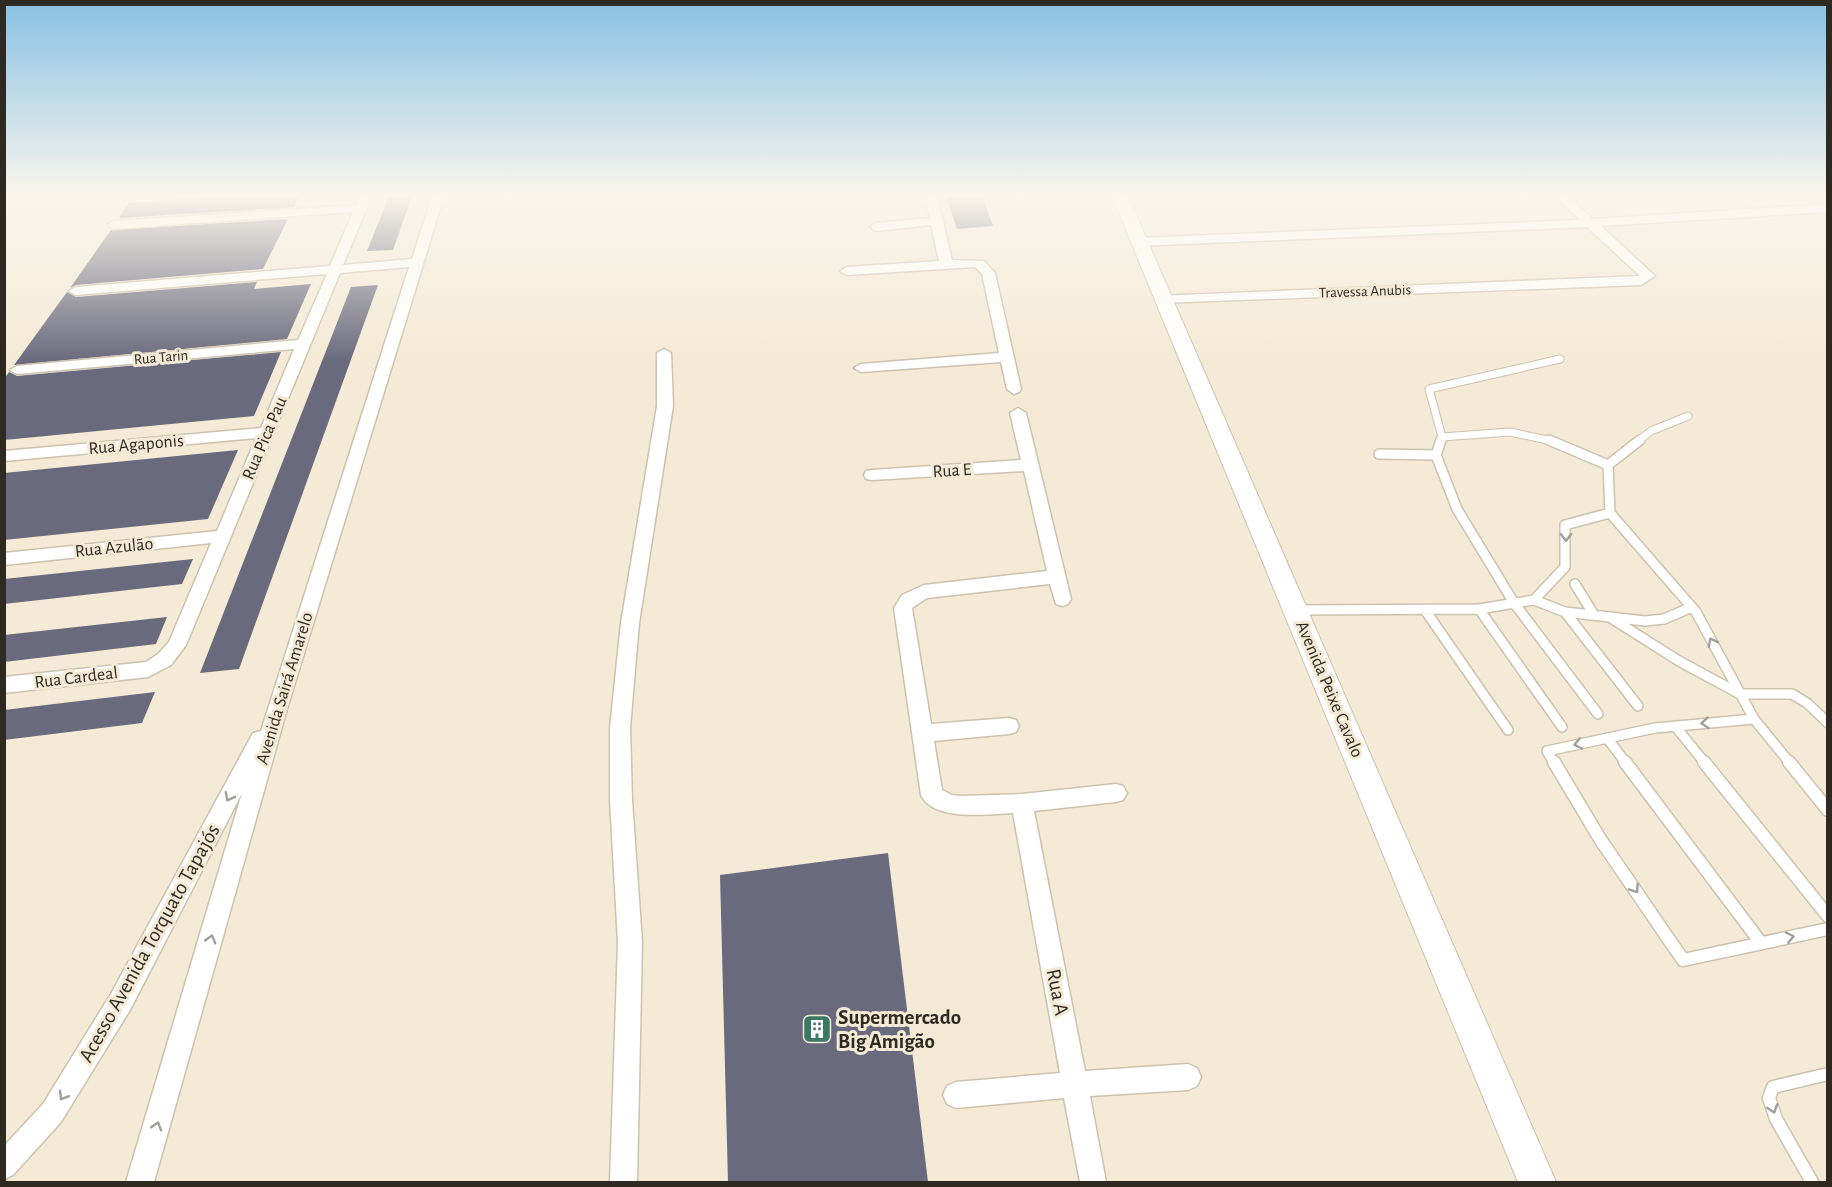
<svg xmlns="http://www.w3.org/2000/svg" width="1832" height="1187" font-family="'Alegreya Sans',sans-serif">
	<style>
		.building { fill: #696a7d }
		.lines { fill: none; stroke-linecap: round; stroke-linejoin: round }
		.lane-far2-casing { stroke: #ccc2ae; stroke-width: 9 }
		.lane-far1-casing { stroke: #ccc2ae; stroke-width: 12 }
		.lane-casing { stroke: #ccc2ae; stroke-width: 15 }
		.street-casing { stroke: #ccc2ae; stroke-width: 3 }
		.secondary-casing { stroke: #ccc2ae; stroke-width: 2 }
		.lane-far2 { stroke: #fff; stroke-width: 7 }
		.lane-far1 { stroke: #fff; stroke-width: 9 }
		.lane { stroke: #fff; stroke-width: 12 }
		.street { fill: #fff; fill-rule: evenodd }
		.secondary { fill: #fff; fill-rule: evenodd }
		.oneway { stroke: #a19f9c }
		.labels { text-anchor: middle; stroke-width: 6; stroke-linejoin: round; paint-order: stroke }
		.far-street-label { font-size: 15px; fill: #2e2a22; stroke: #f4ead5 }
		.street-label { font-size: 18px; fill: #2e2a22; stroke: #f4ead5 }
		.near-street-label { font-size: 21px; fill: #2e2a22; stroke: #f4ead5 }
		.near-poi-label { font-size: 21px; font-weight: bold; fill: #2e2a22; stroke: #f4ead5; text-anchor: start }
	</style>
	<rect width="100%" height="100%" fill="#f4ead5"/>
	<path class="building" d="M226 196H299L294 207 119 218 129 203Z
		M389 196H412L393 250 367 251Z
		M946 196H982L993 226 957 229Z
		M288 219 263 269 76 285 70 288 111 230Z
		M257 282 254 289 311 284 287 339 14 365 67 292 76 297Z
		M378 285 239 669 200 673 351 287Z
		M281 352 254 416 4 440V379L9 372 17 376Z
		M238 450 208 519 4 540V473Z
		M193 559 182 584 4 604V579Z
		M167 617 156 644 4 662V635Z
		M155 692 142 723 4 740V710Z
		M888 853 928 1182H728L720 875Z"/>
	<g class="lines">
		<g class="lane-far2-casing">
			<path id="lane-far2" d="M1442 437 1510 432 1552 441
				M1441 441 1442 437 1429 389 1560 359
				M1638 441 1651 431 1688 416"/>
		</g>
		<g class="lane-far1-casing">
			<path id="lane-far1" d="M1441 440 1436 455 1457 509 1514 603 1598 714
				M1549 440 1608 465
				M1640 440 1608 465 1610 513 1696 612 1754 719 1790 763
				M1379 454 1436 455
				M1575 584 1594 615
				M1534 600 1565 567V525L1610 513
				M1479 609 1562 727
				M1297 610 1479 609 1534 600 1565 612 1638 706
				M1425 610 1508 730
				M1565 612 1645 621 1664 619 1692 607
				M1611 618 1679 661 1740 694H1792L1807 703 1828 723
				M1675 726 1705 763
				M1607 738 1626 763
				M1554 763 1547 751 1655 728 1754 719"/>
		</g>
		<g class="lane-casing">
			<path id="lane" d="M1554 762 1600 839 1683 960 1828 929
				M1625 762 1761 943
				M1704 762 1828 916
				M1789 762 1828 810
				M1812 1182 1776 1119 1769 1098 1773 1087 1828 1074"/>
		</g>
		<g class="street-casing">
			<path id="street" d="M360 196H372L343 265 412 259 432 196H444L287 709 154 1182H126L242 793 130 1010 61 1122 13 1175 4 1179V1146L43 1104 112 992 253 733 261 731 409 267 340 273 186 645 171 665 148 677 4 693V677L146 662 158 654 169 642 211 543 4 565V553L217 531 256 438 4 461V451L261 428 294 349 17 374 10 370 17 366 298 340 327 274 76 295 69 291 76 287 330 266 353 212 113 229 107 225 113 221 356 205Z
				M925 196H937L952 260 984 261 995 273 1021 389 1019 392 1014 394 1007 389 1001 362 861 372 854 368 861 364 999 353 982 274 975 267 847 275 840 271 847 267 939 261 931 225 876 231 870 227 876 223 930 218Z
				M1555 196H1568L1593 219 1828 204V212L1601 226 1655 276 1641 285 1162 303 1157 302 1155 299 1157 296 1640 276 1587 227 1138 246 1132 242 1138 238 1580 220Z
				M664 349 671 353 673 406 639 623 630 728 632 800 642 942 637 1182H610L618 942 610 800V728L621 623 657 406V353Z
				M1018 408 1026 413 1071 599 1068 604 1062 606 1056 604 1050 584 927 598 912 608 931 724 1009 718 1016 720 1019 726 1016 732 1009 734 934 741 942 790 952 795 961 796 1022 794 1116 784 1123 786 1127 793 1123 800 1116 802 1034 811 1085 1071 1188 1064 1197 1068 1201 1077 1197 1086 1188 1090 1090 1096 1106 1182H1080L1064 1098 956 1108 947 1104 943 1095 947 1086 956 1082 1060 1073 1013 813C988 814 934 822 921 795L894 608 902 595 924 585 1047 571 1024 471 872 480 866 479 864 475 866 471 872 470 1021 460 1010 413Z"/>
		</g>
		<g class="secondary-casing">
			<path id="secondary" d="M1112 196H1128L1556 1182H1518Z"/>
		</g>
		<use href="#lane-far2" class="lane-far2"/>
		<use href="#lane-far1" class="lane-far1"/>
		<use href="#lane" class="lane"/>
		<use href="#street" class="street"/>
		<use href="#secondary" class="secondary"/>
	</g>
	<defs><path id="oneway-chevron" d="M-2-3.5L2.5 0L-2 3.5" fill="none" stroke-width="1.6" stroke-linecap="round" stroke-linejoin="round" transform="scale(1.5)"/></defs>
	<g class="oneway">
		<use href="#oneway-chevron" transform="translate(1566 537) rotate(89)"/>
		<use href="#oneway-chevron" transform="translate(1712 642) rotate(-118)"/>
		<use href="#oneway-chevron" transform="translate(1705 723) rotate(175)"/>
		<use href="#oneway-chevron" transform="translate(1578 744) rotate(168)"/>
		<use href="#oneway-chevron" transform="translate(229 797) rotate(118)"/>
		<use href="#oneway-chevron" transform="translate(1635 889) rotate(56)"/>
		<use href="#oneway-chevron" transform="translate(1790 937) rotate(-12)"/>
		<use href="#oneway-chevron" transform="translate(211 939) rotate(-74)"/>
		<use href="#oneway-chevron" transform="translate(63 1096) rotate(121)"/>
		<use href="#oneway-chevron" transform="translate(1773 1109) rotate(72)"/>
		<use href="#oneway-chevron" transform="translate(157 1126) rotate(-73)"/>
	</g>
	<linearGradient id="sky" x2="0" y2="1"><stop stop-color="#88c1e4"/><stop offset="0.54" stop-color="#faf6ec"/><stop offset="1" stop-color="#faf6ec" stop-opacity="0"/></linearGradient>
	<rect width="1832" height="362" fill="url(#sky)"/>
	<defs>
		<g id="building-square" transform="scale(1.5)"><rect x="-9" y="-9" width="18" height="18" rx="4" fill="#3c7964" stroke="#f4ead5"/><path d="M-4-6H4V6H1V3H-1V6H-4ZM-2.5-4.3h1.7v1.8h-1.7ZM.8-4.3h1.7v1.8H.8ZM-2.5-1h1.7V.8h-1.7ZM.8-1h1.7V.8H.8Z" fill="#fff"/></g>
	</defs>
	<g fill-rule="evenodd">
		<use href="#building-square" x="817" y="1029"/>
	</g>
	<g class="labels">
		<g class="far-street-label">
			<text transform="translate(1365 291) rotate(-2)" y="5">Travessa Anubis</text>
			<text transform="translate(161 357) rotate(-5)" y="5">Rua Tarin</text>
		</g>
		<g class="street-label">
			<text transform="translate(264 438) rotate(-67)" y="6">Rua Pica Pau</text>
			<text transform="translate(136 444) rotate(-5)" y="6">Rua Agaponis</text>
			<text transform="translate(952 470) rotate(-4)" y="6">Rua E</text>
			<text transform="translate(114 547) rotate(-6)" y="6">Rua Azulão</text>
			<text transform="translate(76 677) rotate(-7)" y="6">Rua Cardeal</text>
			<text transform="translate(284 688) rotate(-73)" y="6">Avenida Sairá Amarelo</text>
			<text transform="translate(1330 689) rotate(67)" y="6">Avenida Peixe Cavalo</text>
		</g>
		<g class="near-street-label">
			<text transform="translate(149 943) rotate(-61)" y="7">Acesso Avenida Torquato Tapajós</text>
			<text transform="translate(1058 992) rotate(79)" y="7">Rua A</text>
		</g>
		<g class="near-poi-label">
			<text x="838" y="1024">Supermercado<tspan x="838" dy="24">Big Amigão</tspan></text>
		</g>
	</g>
	<rect width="1832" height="1187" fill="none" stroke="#2e2a22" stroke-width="12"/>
</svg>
